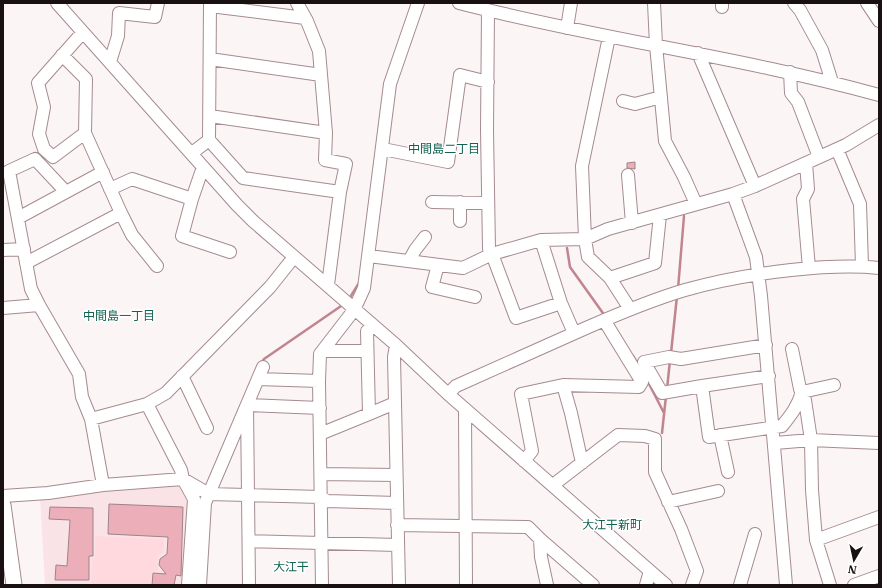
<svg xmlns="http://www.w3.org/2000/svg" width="882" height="588" font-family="'IBM Plex Serif','Noto Sans JP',serif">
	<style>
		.built { fill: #fae3e6 }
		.pitch { fill: #ffd9de }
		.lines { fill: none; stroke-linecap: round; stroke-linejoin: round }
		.stream { stroke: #c0858f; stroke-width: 2.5 }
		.building { fill: #ecafb9; stroke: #9d8387 }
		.minor-casing { stroke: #a58b8f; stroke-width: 14 }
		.major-casing { stroke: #a58b8f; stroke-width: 17 }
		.minor { stroke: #fff; stroke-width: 12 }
		.major { stroke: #fff; stroke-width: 15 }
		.labels { text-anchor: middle; stroke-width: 3; stroke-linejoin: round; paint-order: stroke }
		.neighbourhood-label { font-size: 12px; fill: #116250; stroke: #fff }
	</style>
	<rect width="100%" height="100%" fill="#fbf5f6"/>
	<path class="built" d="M177 483 191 502 185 585H45L40 497Z"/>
	<path class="pitch" d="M95 536 164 539V553L158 555V571H152L151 585H91L92 558 95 557Z"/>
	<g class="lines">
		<path class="stream" d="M567 248 570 267 605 316
			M678 289 684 216
			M349 299 359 283
			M671 353 677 296
			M633 356 642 371
			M261 364 264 359 344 304
			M647 380 664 413
			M667 389 670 360
			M662 433 666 396"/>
	</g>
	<path class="building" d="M635 162V169L627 168V163Z
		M109 504 183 507 181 576 176 575 174 585H152L153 573 166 574 159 565 160 559 167 554 168 537 108 534Z
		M50 507 93 508V556H89V580H55L56 565 67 566 70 520 49 519Z"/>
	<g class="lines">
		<g class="minor-casing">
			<path id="minor" d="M57 3 237 205 253 221 396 345 448 394 666 585
				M297 3 307 21 319 51 326 133 325 160 346 164 340 192 328 285
				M459 3C598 39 741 57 879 95
				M654 3 656 45 665 141 684 177 696 204
				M794 3 800 10 822 50 832 82
				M867 3 879 21
				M210 6 305 18
				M722 7V3
				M488 11 487 130 489 249 492 254 516 318 561 303 541 240
				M567 28 571 3
				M83 32 38 83 44 107 39 134 44 149 53 157 85 133
				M609 37 582 166 585 239 608 229 733 194 755 186 846 145 879 125
				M698 53 755 186
				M62 55 86 79 85 133 121 213 132 235 157 266
				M210 59 321 75
				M110 62 118 36 119 13 155 17 158 3
				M790 72 791 93 798 102 819 157
				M623 101 635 104 661 97
				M210 116 326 133
				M209 140 243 178 340 192
				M383 149 448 162 460 75 488 82
				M837 149 860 204 862 266
				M192 153 209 140 210 3
				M806 163 808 189 803 199 809 268
				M203 167 192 199 182 236 230 252
				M628 175 632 223
				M110 189 132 179 192 199
				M733 194 756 257 761 296 786 585
				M432 202 488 203
				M460 202V221
				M18 218 103 172
				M3 250 24 249
				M369 256 463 268 492 254 541 240 585 239 588 257 610 278 655 263 660 215
				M409 261 415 250 425 237
				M26 263 121 213
				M438 265 432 287 475 297
				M610 278 630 309
				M561 303 574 333
				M39 305 31 289 9 171 35 159 66 192
				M3 308 39 305 79 374 82 397 91 419 103 485 48 493 3 496
				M367 331 369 414 395 403
				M396 345 394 357 399 585
				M792 349 800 389 805 400 811 440 812 490 816 540 830 585
				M323 351H367
				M182 376 207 428
				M769 376 702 386 709 437 782 426C791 415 798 406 802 392L834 385
				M258 379 319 381
				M563 385 639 387 642 382 604 320
				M702 386 662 393 644 362 669 357 681 359 766 345
				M448 394 456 386C499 367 543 347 586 328 618 314 651 300 685 290 720 280 755 274 791 270 820 267 850 265 879 268
				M147 404 181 470 183 479 194 499 188 585
				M465 409 466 585
				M91 419 147 404 166 393 270 287 294 257
				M320 434 369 414
				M720 435 728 472
				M775 443 811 440 879 443
				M524 461 532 451 521 394 563 385 571 413 582 463
				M321 474 396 475
				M103 485 183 479 209 494 321 497 327 501 397 503
				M553 485 618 435 645 436 655 439V472L681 529 697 571 692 585
				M668 502 718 491
				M397 525 528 527 540 539 593 585
				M540 539 541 557 547 585
				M816 540 879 517
				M249 541 398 545
				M200 585 205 503 263 367
				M249 585 247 405 320 408
				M322 585 319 381 320 354 354 310 364 288 390 84 418 3
				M646 585 650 571
				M740 585 755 534
				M854 585 879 576"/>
		</g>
		<g class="major-casing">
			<path id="major" d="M3 505 14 585"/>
		</g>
		<use href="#minor" class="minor"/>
		<use href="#major" class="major"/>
	</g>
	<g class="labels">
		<g class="neighbourhood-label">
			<text x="444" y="153">中間島二丁目</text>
			<text x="119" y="320">中間島一丁目</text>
			<text x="612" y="529">大江干新町</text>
			<text x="291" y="571">大江干</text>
		</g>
	</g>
	<rect width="882" height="588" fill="none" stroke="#191011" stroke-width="8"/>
	<g transform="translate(854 560) rotate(189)" stroke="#ffffff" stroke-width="3" paint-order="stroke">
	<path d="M0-3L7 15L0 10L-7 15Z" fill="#191011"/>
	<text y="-6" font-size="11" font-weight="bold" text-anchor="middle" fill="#191011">N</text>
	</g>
</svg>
